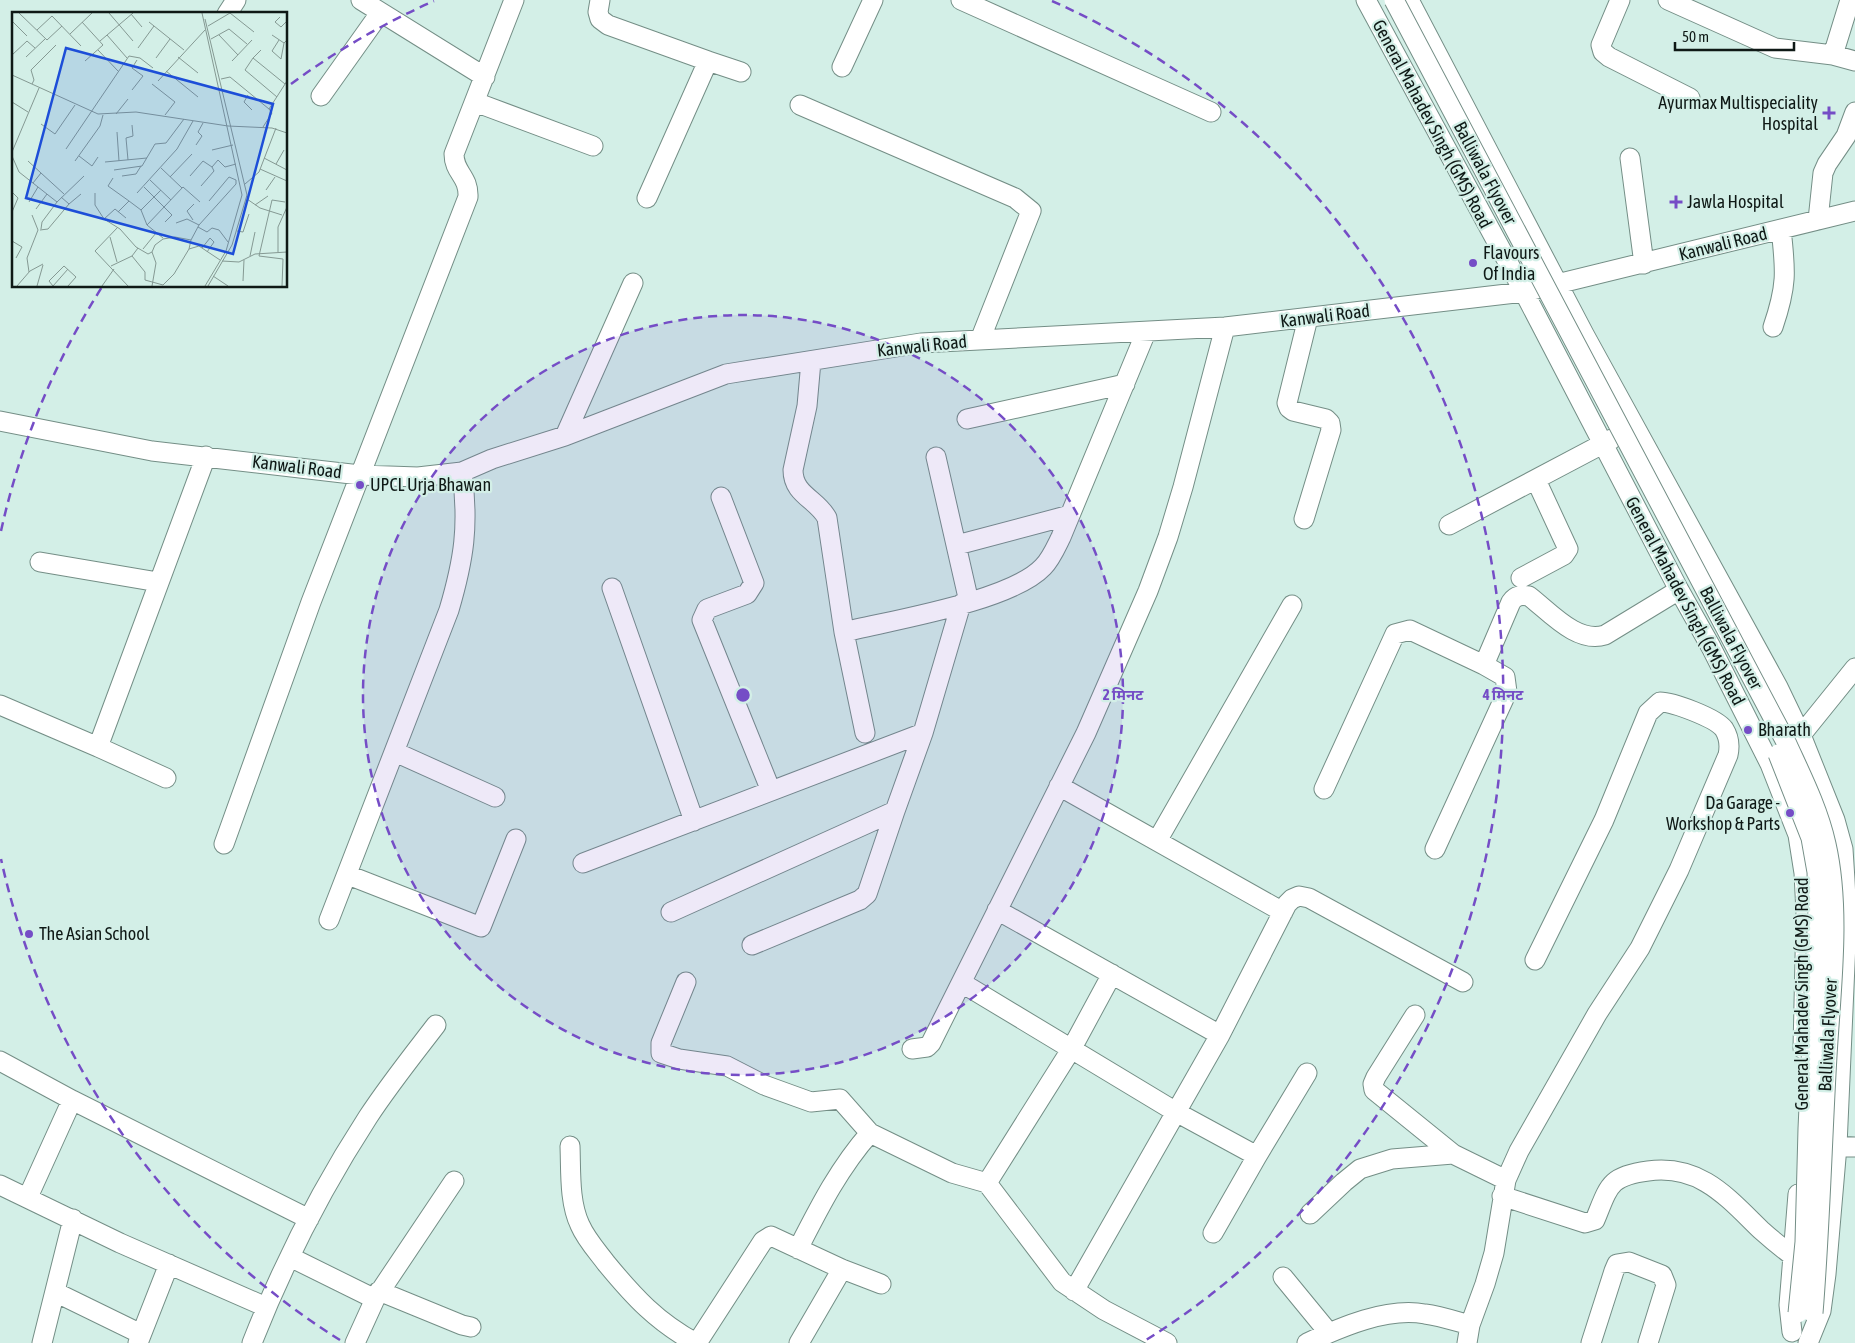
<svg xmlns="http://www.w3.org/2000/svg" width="1855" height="1343" font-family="'Asap Condensed','Noto Sans Devanagari',sans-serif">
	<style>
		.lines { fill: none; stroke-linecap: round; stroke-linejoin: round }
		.minor-casing { stroke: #748e86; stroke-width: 21 }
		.minor { stroke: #fff; stroke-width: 19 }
		.minor-bridge-casing { stroke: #748e86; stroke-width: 21; stroke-linecap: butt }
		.minor-bridge { stroke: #fff; stroke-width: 19 }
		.ring { fill: none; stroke: #754dc6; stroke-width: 2.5; stroke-dasharray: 9 6 }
		.poi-dot { fill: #754dc6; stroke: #d3efe7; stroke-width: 2 }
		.labels { text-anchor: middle; stroke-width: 4.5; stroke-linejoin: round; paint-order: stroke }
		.poi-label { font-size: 18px; fill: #0f1916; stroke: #d3efe7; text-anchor: start }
		.street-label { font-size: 18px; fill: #0f1916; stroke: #d3efe7 }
		.inset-road { fill: none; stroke: #859993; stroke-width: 1 }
		.view { fill: #1d4ed8; fill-opacity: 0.15; stroke: #1d4ed8; stroke-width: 2.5 }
		.inset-edge { fill: none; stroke: #0f1916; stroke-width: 2.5 }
		.centre { fill: #754dc6; stroke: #d3efe7; stroke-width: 2.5 }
		.ring-label { font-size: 15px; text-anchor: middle; font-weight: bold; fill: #754dc6; stroke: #d3efe7; stroke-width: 4.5; stroke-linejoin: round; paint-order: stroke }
	</style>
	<rect width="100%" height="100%" fill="#d3efe7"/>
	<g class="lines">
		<g class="minor-casing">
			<path id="minor" d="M361 0 485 77
				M600 0 598 12 600 19 608 25 708 61 647 198
				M961 0 1211 112
				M1366 0 1524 292 1679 590 1711 647 1770 764 1798 835 1804 873 1806 913 1803 1049
				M1409 0 1584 334 1778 687 1801 735 1835 820 1843 849 1845 880 1847 919 1837 1146 1826 1274 1821 1311 1808 1343
				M1620 0 1601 45 1603 52 1609 57 1690 98
				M1668 0 1775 48 1833 55 1850 0
				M227 14 236 0
				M1833 55 1855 61
				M708 61 741 72
				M842 67 873 0
				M321 96 380 13
				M475 102 593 146
				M800 105 1015 198 1031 211 980 340
				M1630 158 1644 264
				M1818 220 1823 173 1827 164 1846 136 1855 112
				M1773 327C1787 286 1786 272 1781 229
				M811 361 807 406 793 470C793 495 817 499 827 518L844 632
				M967 419 1125 384
				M0 421 152 451 360 475 418 477 462 472 492 459 565 436 726 374 921 343 1225 327 1524 292 1855 211
				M565 436 633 283
				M936 457 969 602
				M721 497 754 583 747 594 707 609 702 620 771 791
				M1304 519 1331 430 1330 423 1326 419 1293 411 1289 408 1287 403 1308 318
				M1449 525 1612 439
				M957 545 1070 515
				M40 562 158 582
				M1521 578 1564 555 1568 549 1536 480
				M612 588 694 821
				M0 705 98 747 206 456
				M865 733 844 632C893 620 1011 601 1043 567 1051 559 1056 547 1061 537L1146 332
				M1801 735 1855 668
				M98 747 166 778
				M395 752 495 797
				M1059 786 1283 912
				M1324 789 1395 634 1410 630 1484 665 1511 602C1516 595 1521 595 1529 596 1550 612 1577 644 1605 635L1679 590
				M1157 841 1292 605
				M224 844 311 602 468 197C469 176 454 173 454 154L514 0
				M1435 849 1507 692 1505 677 1484 665
				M583 863 923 733
				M348 875 481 927 516 839
				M997 910 1220 1035
				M671 912 895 811 923 733 961 604
				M329 920 449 610C464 559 469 526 462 472
				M752 945 860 900 867 894 895 811
				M686 982 661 1043V1053L679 1059 727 1066 764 1085 811 1102 840 1099 870 1133
				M962 983 1176 1112 1257 1156 1213 1233
				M1415 1015 1376 1077 1373 1084 1374 1090 1453 1154
				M912 1049 927 1047 931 1043 1086 733 1148 591 1168 537 1183 487 1225 327
				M0 1061 72 1100 28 1197
				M72 1100 309 1219
				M570 1146C571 1171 569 1202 580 1225 586 1239 597 1251 606 1263 634 1297 657 1322 696 1343
				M1837 1146 1855 1147
				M1257 1156 1307 1073
				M987 1183 1072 1048 1112 974
				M0 1185 120 1243 266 1307
				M1502 1196 1585 1223 1595 1220C1609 1186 1609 1176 1648 1171 1700 1164 1727 1197 1761 1230 1771 1239 1782 1248 1793 1256
				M1310 1214 1344 1182 1360 1169 1392 1159 1453 1154 1506 1180
				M798 1249C819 1208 839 1168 870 1133L952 1173 987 1183 1062 1282 1104 1310 1167 1343
				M290 1257 375 1299 454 1181
				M1283 1277 1329 1333
				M379 1291 462 1325 471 1327
				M1074 1291 1220 1035 1287 904 1292 899 1299 896 1309 898 1463 982
				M55 1292 141 1334
				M1792 1332 1789 1305 1798 1194
				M42 1343 73 1219
				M138 1343 169 1264
				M252 1343C283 1264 322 1188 368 1117 389 1085 413 1055 436 1025
				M355 1343 375 1299
				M697 1343 763 1241 771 1236 842 1269 881 1284
				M799 1343 842 1269
				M1307 1343C1341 1327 1387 1307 1425 1314 1440 1316 1455 1321 1470 1325L1485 1284 1494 1253 1506 1180 1519 1151 1597 1014 1640 948 1679 870 1728 755C1730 746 1729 737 1724 729 1716 718 1673 702 1660 702L1648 713 1604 820 1535 960
				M1467 1343 1470 1325
				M1591 1343 1614 1271 1617 1264 1629 1262 1662 1275 1666 1285 1648 1343"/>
		</g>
		<use href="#minor" class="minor"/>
		<g class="minor-bridge-casing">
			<path id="minor-bridge" d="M1394 0 1786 742C1801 775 1818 808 1826 844 1841 910 1831 988 1827 1056 1822 1142 1820 1228 1813 1313
				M1778 754 1811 838 1817 872 1818 907 1808 1129 1805 1242 1798 1313"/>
		</g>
		<use href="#minor-bridge" class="minor-bridge"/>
	</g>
	<circle cx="743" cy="695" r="380" fill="#754dc6" fill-opacity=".12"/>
	<g class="ring">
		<circle cx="743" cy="695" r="380"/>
		<path d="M340 1340A760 760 0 0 1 1 859M1 531A760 760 0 0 1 102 287M291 84A760 760 0 0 1 434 1M1052 1A760 760 0 0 1 1146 1340"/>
	</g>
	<g class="poi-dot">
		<path d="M1826.5 105.5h5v5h5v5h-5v5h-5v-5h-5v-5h5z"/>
		<path d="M1673.5 194.5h5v5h5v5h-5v5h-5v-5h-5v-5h5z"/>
		<circle cx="1473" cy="263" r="5"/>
		<circle cx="360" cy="485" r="5"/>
		<circle cx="1748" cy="730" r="5"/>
		<circle cx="1790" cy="813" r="5"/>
		<circle cx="29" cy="934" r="5"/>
	</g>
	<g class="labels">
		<g class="poi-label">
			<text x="1818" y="109" text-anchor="end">Ayurmax Multispeciality<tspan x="1818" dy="21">Hospital</tspan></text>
			<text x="1687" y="208">Jawla Hospital</text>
			<text x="1483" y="259">Flavours<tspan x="1483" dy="21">Of India</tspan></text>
			<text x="370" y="491">UPCL Urja Bhawan</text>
			<text x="1758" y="736">Bharath</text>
			<text x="1780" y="809" text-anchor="end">Da Garage -<tspan x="1780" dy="21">Workshop &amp; Parts</tspan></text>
			<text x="39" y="940">The Asian School</text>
		</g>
		<g class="street-label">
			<text transform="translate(1432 124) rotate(62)" y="6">General Mahadev Singh (GMS) Road</text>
			<text transform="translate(1485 173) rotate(62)" y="6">Balliwala Flyover</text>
			<text transform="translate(1723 244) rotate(-14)" y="6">Kanwali Road</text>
			<text transform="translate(1325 316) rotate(-7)" y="6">Kanwali Road</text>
			<text transform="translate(922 346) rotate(-6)" y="6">Kanwali Road</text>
			<text transform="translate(297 467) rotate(7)" y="6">Kanwali Road</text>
			<text transform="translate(1685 601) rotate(62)" y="6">General Mahadev Singh (GMS) Road</text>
			<text transform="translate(1731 638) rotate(62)" y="6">Balliwala Flyover</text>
			<text transform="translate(1802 994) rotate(-90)" y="6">General Mahadev Singh (GMS) Road</text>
			<text transform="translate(1828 1035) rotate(-87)" y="6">Balliwala Flyover</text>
		</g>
	</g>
	<g transform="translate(12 12)">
		<rect width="275" height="275" fill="#d3efe7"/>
		<path class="inset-road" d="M7 1 35 28 50 14M97 1 121 29M190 1 230 183 214 239 193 274M119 2 130 15M268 5 263 10 269 15 275 9M193 7 235 183 220 233 196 274M0 9 15 24M70 10 91 33 73 49M137 10 172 38M196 14 218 1 242 20M25 18 40 4 69 34M58 22 80 1M95 23 115 46M207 23 226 43M260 23 272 31 275 28M199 27 217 17 235 32M267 28 260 39 269 47 272 31M88 29 121 1M126 36 142 14M86 38 106 59M249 38 241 46 273 72M0 43 15 29 23 36M14 45 33 27M166 45 186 61M144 46 158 27M241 46 233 58 265 85M220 49 240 28M154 59 186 85M0 63 86 102 124 100 216 114 260 116 275 121M209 67 218 65 257 97 275 69M146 69 193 18M20 72 22 68 19 58 44 33M140 72 163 90 153 103M120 78 131 64 120 56 125 48M236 83 232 90 240 98M0 90 16 100M104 102 116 87M29 112 43 122 63 93M251 115 260 101 257 97M105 120 107 149M184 133 190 124 186 120 191 111M54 137 117 44 128 46 141 56M200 138 221 133M0 140 27 76M0 144 7 160 45 190M67 144 80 154 86 145M252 146 275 158M116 148 114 126 121 124 120 113M16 149 29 161 21 171M63 149 88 114 91 103M93 150 135 146M264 152 272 138M149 156 170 176M248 157 275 169M102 158 130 154 143 132 154 131 172 107M29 161 52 182M110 164 124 162 129 154M178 164 191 149 200 155 206 148 213 155 224 152M158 165 180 142M101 166 96 174 117 189M138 168 159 188M233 172 247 160 264 116M189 174 202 159 200 155M132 175 160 203 153 210M254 178 263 165M0 180 6 186 0 200M83 181V193L92 207M125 181 165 137 181 109M49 185 57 192 69 182M235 187 248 196 270 203M17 190 26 175M243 193 256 184M24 197 35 182M129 198 149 178M106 200 117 189 129 198 135 213 151 226M114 206 103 197 92 207 108 217 124 235 136 242 140 240M181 208 175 199 182 192M164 211 175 207 187 213M135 213 171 175 188 190M106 215 83 239 116 274M186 215 195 220 200 216 207 218 216 230M29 217 30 210 45 190 72 164M28 218 36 217 57 192M225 219 231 220 237 202M98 225 105 250M179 228 177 237 187 234 208 248M0 229 10 235 4 246M190 236 198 226 202 230 195 240M131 237 144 221M266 240V215L275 195M120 244 133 260V268L151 273 162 262 177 237M238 244 243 220M210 249 227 250 243 242 275 240M99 254 120 244 126 236M17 260 15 246 26 218 20 203M201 264 216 274M231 269 232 248M5 274 18 259 31 252M25 274 31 253M41 274 37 269 52 254 64 265 56 274M41 274 56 257M90 274 102 257M140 274 144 251 140 240 143 233 151 227 163 225 179 228 187 213 224 172V168L217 165 197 189M270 274 271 247 247 244 260 188 273 190"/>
		<path class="view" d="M54 36 261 92 221 242 14 186Z"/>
		<rect width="275" height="275" class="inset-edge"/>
	</g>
	<circle cx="743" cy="695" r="8" class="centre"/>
	<g class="ring-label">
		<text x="1123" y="700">2 मिनट</text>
		<text x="1503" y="700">4 मिनट</text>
	</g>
	<path d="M1675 42v8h119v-8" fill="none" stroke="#0f1916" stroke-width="2.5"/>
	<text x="1682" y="42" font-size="15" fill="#0f1916" stroke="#d3efe7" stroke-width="4" paint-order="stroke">50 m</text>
</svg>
